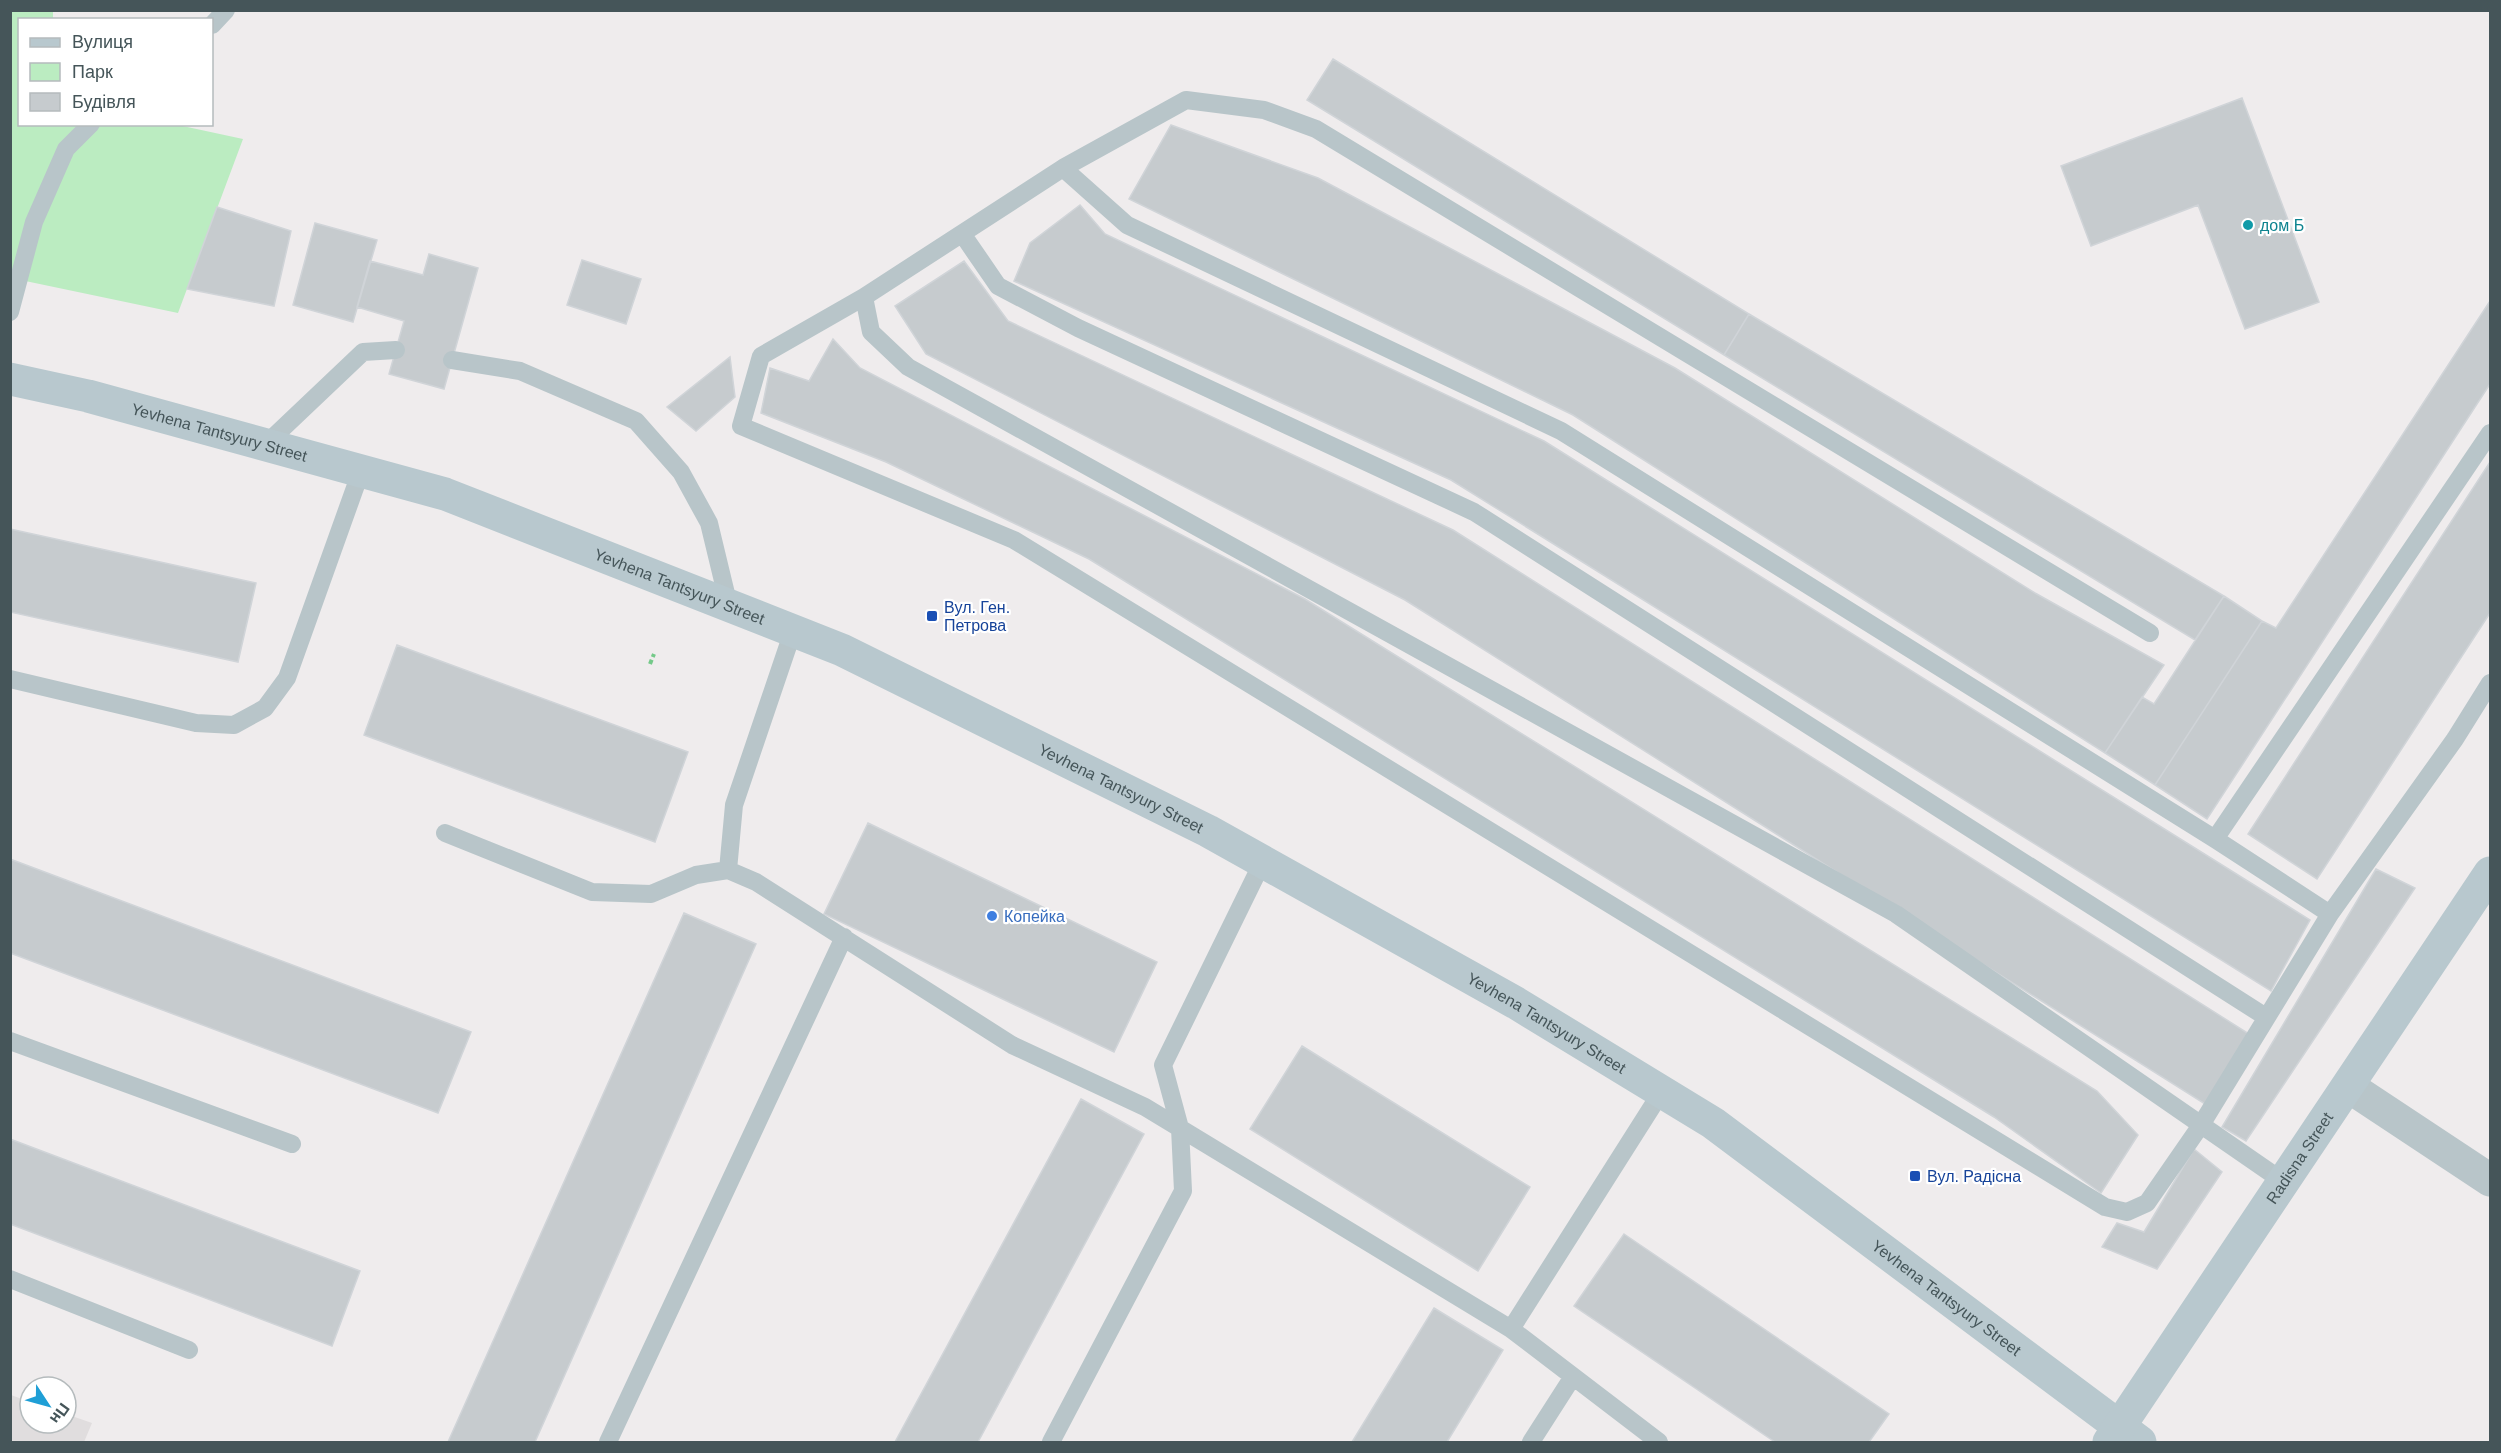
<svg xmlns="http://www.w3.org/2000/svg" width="2501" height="1453" font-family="Helvetica,sans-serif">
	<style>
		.education { fill: #e0ddde }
		.green { fill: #bbecc1 }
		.building { fill: #c6cbce; stroke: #d0d4d8; stroke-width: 1.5 }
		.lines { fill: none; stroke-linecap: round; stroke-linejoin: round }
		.path { stroke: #74c989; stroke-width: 4; stroke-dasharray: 4.5 3; stroke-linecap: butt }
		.lane { stroke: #b8c5c9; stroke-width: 18 }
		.street { stroke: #b8c5c9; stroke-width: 33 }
		.secondary { stroke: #b8c8ce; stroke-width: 33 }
		.culture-dot { fill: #0f9aa8; stroke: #fff; stroke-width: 2 }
		.transit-dot { fill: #1a4fb4; stroke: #fff; stroke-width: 2 }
		.shop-dot { fill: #3f7fe0; stroke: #fff; stroke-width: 2 }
		.labels { text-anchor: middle; stroke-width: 4.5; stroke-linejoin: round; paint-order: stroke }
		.culture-label { font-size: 16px; fill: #0d838f; stroke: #fff; text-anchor: start }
		.street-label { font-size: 16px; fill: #455559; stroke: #fff }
		.transit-label { font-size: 16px; fill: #164399; stroke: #fff; text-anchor: start }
		.shop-label { font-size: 16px; fill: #366cbe; stroke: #fff; text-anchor: start }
	</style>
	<rect width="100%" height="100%" fill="#efeced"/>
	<path class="education" d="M11 1395 30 1402V1423H66V1414L92 1423 84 1442H11Z"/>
	<path class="green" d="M11 11H53V19L20 20V124L178 125 243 139 178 313 11 278Z"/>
	<path class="building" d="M1333 59 1749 314 1724 355 1307 100Z
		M2242 98 2319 302 2245 329 2198 205 2091 246 2061 166Z
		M1171 125 1318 178 1675 368 2035 593 2164 665 2105 753 1573 415 1129 199Z
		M1080 205 1105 234 1544 441 2310 920 2271 991 1451 480 1014 281 1030 243Z
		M217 207 291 231 274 306 187 289Z
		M315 223 377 240 353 322 293 305Z
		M429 254 478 268 444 389 389 374 404 321 357 307 370 261 423 275Z
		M582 260 641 279 626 324 567 305Z
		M964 261 1008 321 1453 530 2249 1034 2205 1104 1405 600 926 354 895 306Z
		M2490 301V384L2207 819 2155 785 2262 621 2276 628Z
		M1749 314 2224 596 2195 640 1724 355Z
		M833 339 860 368 1305 599 2097 1091 2138 1135 2101 1193 1994 1117 1089 559 886 462 761 413 770 368 809 381Z
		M730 357 735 397 696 431 667 407Z
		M2490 462V613L2317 879 2248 834Z
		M10 529 256 583 238 662 10 612Z
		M2224 596 2262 621 2155 785 2105 753 2142 697 2154 704Z
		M397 645 688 752 655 842 364 735Z
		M868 823 1157 962 1114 1052 824 914Z
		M10 859 471 1032 438 1113 10 953Z
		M2376 869 2415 888 2246 1141 2222 1127Z
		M684 913 756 944 535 1442H448Z
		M1302 1046 1530 1187 1478 1271 1250 1129Z
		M1081 1099 1144 1134 978 1442H895Z
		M10 1139 360 1271 332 1346 10 1224Z
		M2194 1149 2222 1172 2157 1269 2102 1247 2117 1223 2144 1232Z
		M1624 1234 1889 1414 1869 1442H1775L1574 1306Z
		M1434 1308 1503 1350 1447 1442H1352Z"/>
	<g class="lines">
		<path class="path" d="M650 664 654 654"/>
		<path class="lane" d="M212 25 226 10
			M1063 168 1127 225 1561 431 2215 839 2330 914
			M963 235 998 286 1078 328 1474 512 2266 1017
			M864 297 761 356 741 426 1014 540 2105 1207 2127 1212 2147 1203 2201 1125 2330 914 2455 739 2490 683
			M10 312 34 222 66 149 91 124
			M452 360 520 371 636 421 681 472 709 523 729 606
			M265 445 363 352 396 350
			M2150 633 1316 129 1264 110 1186 100 1063 168 864 297 871 332 908 367 1896 914 2284 1182
			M10 679 196 723 234 725 265 708 287 678 361 471
			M445 833 592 892 651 894 696 875 728 870 756 882 1012 1045 1145 1107 1511 1329 1659 1442
			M2215 839 2490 433
			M728 870 734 805 793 631
			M10 1041 292 1144
			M10 1279 189 1350
			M1511 1329 1662 1091
			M608 1442 844 937
			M1051 1442 1183 1191 1180 1128 1163 1065 1263 861
			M1531 1442 1572 1378"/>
		<path class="street" d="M2348 1086 2490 1180"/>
		<g class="secondary">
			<path id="s1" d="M10 379 88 396 445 494 842 650 1208 831 1516 1003 1713 1123 2140 1442"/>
			<path id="s2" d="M2109 1442 2490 873"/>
		</g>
	</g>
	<circle class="culture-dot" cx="2248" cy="225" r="6"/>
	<g class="transit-dot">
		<rect x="926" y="610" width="12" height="12" rx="3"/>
		<rect x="1909" y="1170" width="12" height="12" rx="3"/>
	</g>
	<circle class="shop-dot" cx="992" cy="916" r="6"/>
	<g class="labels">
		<g class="culture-label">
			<text x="2260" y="231">дом Б</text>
		</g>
		<g class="street-label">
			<text dy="6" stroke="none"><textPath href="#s1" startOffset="216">Yevhena Tantsyury Street</textPath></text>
			<text dy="6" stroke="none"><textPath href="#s1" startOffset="702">Yevhena Tantsyury Street</textPath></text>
			<text dy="6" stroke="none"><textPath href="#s1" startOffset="1188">Yevhena Tantsyury Street</textPath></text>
			<text dy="6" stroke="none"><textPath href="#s1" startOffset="1674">Yevhena Tantsyury Street</textPath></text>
			<text dy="6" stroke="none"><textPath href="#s2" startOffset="342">Radisna Street</textPath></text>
			<text dy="6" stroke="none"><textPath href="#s1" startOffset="2160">Yevhena Tantsyury Street</textPath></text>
		</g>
		<g class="transit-label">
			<text x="944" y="613">Вул. Ген.<tspan x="944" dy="18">Петрова</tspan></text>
			<text x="1927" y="1182">Вул. Радісна</text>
		</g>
		<g class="shop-label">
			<text x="1004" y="922">Копейка</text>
		</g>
	</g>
	<rect width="2501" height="1453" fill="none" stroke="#455559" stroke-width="24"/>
	<rect x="18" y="18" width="195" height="108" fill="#ffffff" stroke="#b5bbbd" stroke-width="1.5"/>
	<rect x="30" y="38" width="30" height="9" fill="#b8c8ce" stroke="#b5bbbd" stroke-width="1.5"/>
	<text x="72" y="48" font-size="18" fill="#455559">Вулиця</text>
	<rect x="30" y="63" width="30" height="18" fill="#bbecc1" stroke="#b5bbbd" stroke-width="1.5"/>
	<text x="72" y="78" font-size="18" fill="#455559">Парк</text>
	<rect x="30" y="93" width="30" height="18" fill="#c6cbce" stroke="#b5bbbd" stroke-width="1.5"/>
	<text x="72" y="108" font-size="18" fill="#455559">Будівля</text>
	<g transform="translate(48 1405) rotate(126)"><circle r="28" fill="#ffffff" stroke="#b5bbbd" stroke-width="1.5"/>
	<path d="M0-4.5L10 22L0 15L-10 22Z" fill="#1f9fd6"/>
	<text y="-9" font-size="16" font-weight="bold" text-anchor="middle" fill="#455559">Пн</text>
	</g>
</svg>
